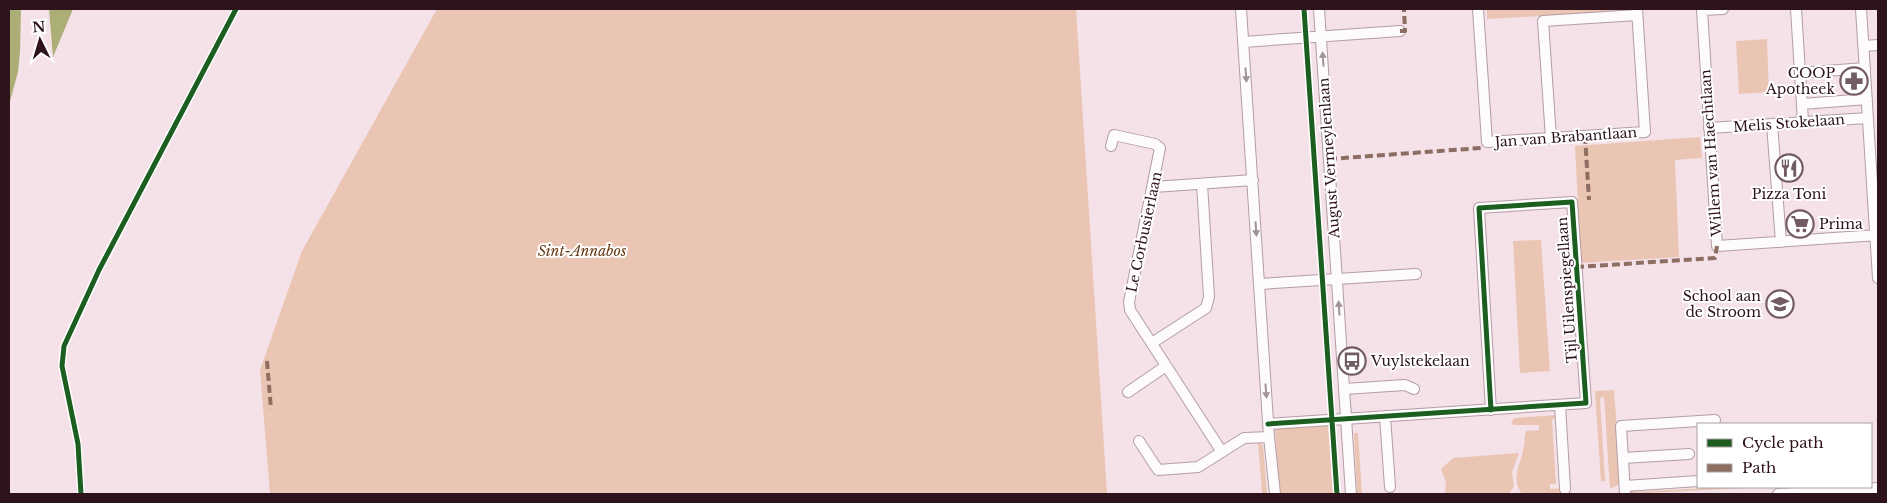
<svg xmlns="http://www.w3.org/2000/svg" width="1887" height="503" font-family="'Libre Baskerville',serif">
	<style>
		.green { fill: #ebc5b4 }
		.water { fill: #acae77 }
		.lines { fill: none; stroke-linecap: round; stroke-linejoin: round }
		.minor-casing { stroke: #b39da5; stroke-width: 12 }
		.minor { stroke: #fdfbfc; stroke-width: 10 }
		.quiet { stroke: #8d6e63; stroke-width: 4; stroke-dasharray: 8 4; stroke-linecap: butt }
		.cycleway-casing { stroke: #fff; stroke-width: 8 }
		.cycleway { stroke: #1b5e20; stroke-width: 5 }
		.oneway { fill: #a09398 }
		.labels { text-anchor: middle; stroke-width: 4; stroke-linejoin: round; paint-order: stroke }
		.poi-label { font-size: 14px; fill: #2e131d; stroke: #fff; text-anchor: end }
		.street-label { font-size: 14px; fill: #2e131d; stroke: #fff }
		.park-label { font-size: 14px; font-style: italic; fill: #673913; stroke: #fff }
	</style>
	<rect width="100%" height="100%" fill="#f4e2e8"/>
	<path class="green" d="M437 9H1076L1107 494H270L260 370 302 251Z
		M1487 9H1633V11L1487 19Z
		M1767 39 1769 92 1739 94 1736 41Z
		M1700 137 1702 158 1675 160 1679 257 1581 263 1575 146Z
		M1541 240 1550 371 1520 373 1513 241Z
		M1614 390 1621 480 1618 485 1610 489 1604 397 1600 398 1605 481H1601L1595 391Z
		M1558 415 1552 420 1556 484H1550V489L1568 488V494H1522C1511 478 1519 468 1523 451 1525 444 1524 437 1526 431L1539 430V425H1514L1511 423 1514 418Z
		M1328 424 1333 494H1279L1275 428Z
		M1354 433H1358L1362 494H1357Z
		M1258 441 1263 446 1267 494H1262Z
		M1519 453 1512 472 1514 486 1509 494H1445L1446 483 1441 469 1453 458Z
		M1724 487H1765L1628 494V491L1637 488 1635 492Z"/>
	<path class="water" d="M9 9H21L20 52 18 72 9 105Z
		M49 9H73L53 57Z"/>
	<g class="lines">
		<g class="minor-casing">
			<path id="minor" d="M1241 9 1269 437 1275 494
				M1319 9 1351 494
				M1478 9 1487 142 1645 132 1637 9
				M1723 9 1702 10 1717 246 1878 235
				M1796 9 1800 73 1865 68
				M1861 9 1878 278
				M1243 42 1400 31
				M1864 46 1878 45
				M1800 73 1803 122
				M1802 104 1867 99
				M1772 124 1781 242
				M1709 128 1868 118
				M1551 138 1543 21 1637 15
				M1111 146 1114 135 1155 144 1160 148 1129 302 1130 310 1222 452
				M1154 187 1253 180
				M1260 284 1416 274
				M1152 343 1206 308 1209 297 1202 184
				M1344 389 1405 385 1414 389
				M1128 392 1166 366
				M1560 405 1565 489
				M1385 416 1390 487
				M1268 424 1586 403 1572 202 1479 208 1491 410
				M1139 441 1158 470 1198 467 1244 438 1269 437
				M1623 458 1689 454
				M1625 486 1698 481
				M1625 494 1621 426 1715 420
				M1778 494 1878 488"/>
		</g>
		<use href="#minor" class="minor"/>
		<path class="quiet" d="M1400 31H1405L1404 9
			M1585 136 1589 200
			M1329 159 1481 148
			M1576 267 1715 258 1717 246
			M267 361 271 409"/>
		<g class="cycleway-casing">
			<path id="cycleway" d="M1304 9 1337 494
				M1268 424 1586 403 1572 202 1479 208 1491 410
				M81 494 78 444 62 366 64 346 99 270 236 9"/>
		</g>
		<use href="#cycleway" class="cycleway"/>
	</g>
	<defs><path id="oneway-solid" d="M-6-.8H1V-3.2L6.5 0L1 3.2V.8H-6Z" transform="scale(1.25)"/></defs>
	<g class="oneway">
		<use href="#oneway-solid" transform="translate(1323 59) rotate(-94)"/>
		<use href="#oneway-solid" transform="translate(1246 75) rotate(86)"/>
		<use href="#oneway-solid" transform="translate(1256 229) rotate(86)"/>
		<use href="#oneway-solid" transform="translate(1339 308) rotate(-94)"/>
		<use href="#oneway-solid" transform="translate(1266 391) rotate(86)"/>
	</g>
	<defs>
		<g id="pharmacy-ring" transform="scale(1.4375)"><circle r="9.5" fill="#fff" stroke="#735b64" stroke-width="1.5"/><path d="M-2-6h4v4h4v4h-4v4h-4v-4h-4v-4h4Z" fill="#735b64"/></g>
		<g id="restaurant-ring" transform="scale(1.4375)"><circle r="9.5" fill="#fff" stroke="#735b64" stroke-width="1.5"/><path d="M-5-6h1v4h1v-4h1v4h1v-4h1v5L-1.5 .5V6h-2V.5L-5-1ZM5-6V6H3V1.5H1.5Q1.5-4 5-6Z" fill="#735b64"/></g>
		<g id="supermarket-ring" transform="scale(1.4375)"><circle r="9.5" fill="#fff" stroke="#735b64" stroke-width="1.5"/><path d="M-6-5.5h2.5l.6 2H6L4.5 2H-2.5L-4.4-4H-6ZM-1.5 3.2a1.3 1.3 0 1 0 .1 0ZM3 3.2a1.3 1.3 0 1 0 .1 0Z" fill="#735b64"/></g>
		<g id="school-ring" transform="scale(1.4375)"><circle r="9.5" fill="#fff" stroke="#735b64" stroke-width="1.5"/><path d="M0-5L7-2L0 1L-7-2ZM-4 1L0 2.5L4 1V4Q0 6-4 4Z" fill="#735b64"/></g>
		<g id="bus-ring" transform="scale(1.4375)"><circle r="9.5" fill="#fff" stroke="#735b64" stroke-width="1.5"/><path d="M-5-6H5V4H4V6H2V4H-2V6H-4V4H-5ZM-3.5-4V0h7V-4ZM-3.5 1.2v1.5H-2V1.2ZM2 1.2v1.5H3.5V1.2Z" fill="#735b64"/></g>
	</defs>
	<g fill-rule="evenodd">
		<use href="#pharmacy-ring" x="1854" y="81"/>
		<use href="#restaurant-ring" x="1789" y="168"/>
		<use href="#supermarket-ring" x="1800" y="224"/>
		<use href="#school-ring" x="1780" y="304"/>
		<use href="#bus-ring" x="1352" y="361"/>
	</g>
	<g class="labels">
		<g class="poi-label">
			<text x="1835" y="78">COOP<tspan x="1835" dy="16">Apotheek</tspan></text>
			<text x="1789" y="199" text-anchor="middle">Pizza Toni</text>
			<text x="1819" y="229" text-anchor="start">Prima</text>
			<text x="1761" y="301">School aan<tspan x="1761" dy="16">de Stroom</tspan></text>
			<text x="1371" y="366" text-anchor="start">Vuylstekelaan</text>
		</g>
		<g class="street-label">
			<text transform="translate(1789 123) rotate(-4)" y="5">Melis Stokelaan</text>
			<text transform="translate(1566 137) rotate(-4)" y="5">Jan van Brabantlaan</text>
			<text transform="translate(1711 153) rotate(-94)" y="5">Willem van Haechtlaan</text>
			<text transform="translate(1329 158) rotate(-94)" y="5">August Vermeylenlaan</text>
			<text transform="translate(1144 232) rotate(-78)" y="5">Le Corbusierlaan</text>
			<text transform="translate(1567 290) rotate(-94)" y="5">Tijl Uilenspiegellaan</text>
		</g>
		<g class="park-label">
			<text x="582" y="256">Sint-Annabos</text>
		</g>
	</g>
	<rect width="1887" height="503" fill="none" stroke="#2e131d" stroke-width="20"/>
	<rect x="1697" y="423" width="175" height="65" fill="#ffffff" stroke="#aba1a5"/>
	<rect x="1707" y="439" width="25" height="8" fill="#1b5e20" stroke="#aba1a5"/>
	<text x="1742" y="448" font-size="15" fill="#2e131d">Cycle path</text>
	<rect x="1707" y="464" width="25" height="8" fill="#8d6e63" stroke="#aba1a5"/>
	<text x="1742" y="473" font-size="15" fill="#2e131d">Path</text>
	<g transform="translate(40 40) rotate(355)" stroke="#ffffff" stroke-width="4" paint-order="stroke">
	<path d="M0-4L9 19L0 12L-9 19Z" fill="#2e131d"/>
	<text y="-8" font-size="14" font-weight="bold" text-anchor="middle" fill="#2e131d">N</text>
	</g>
</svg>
